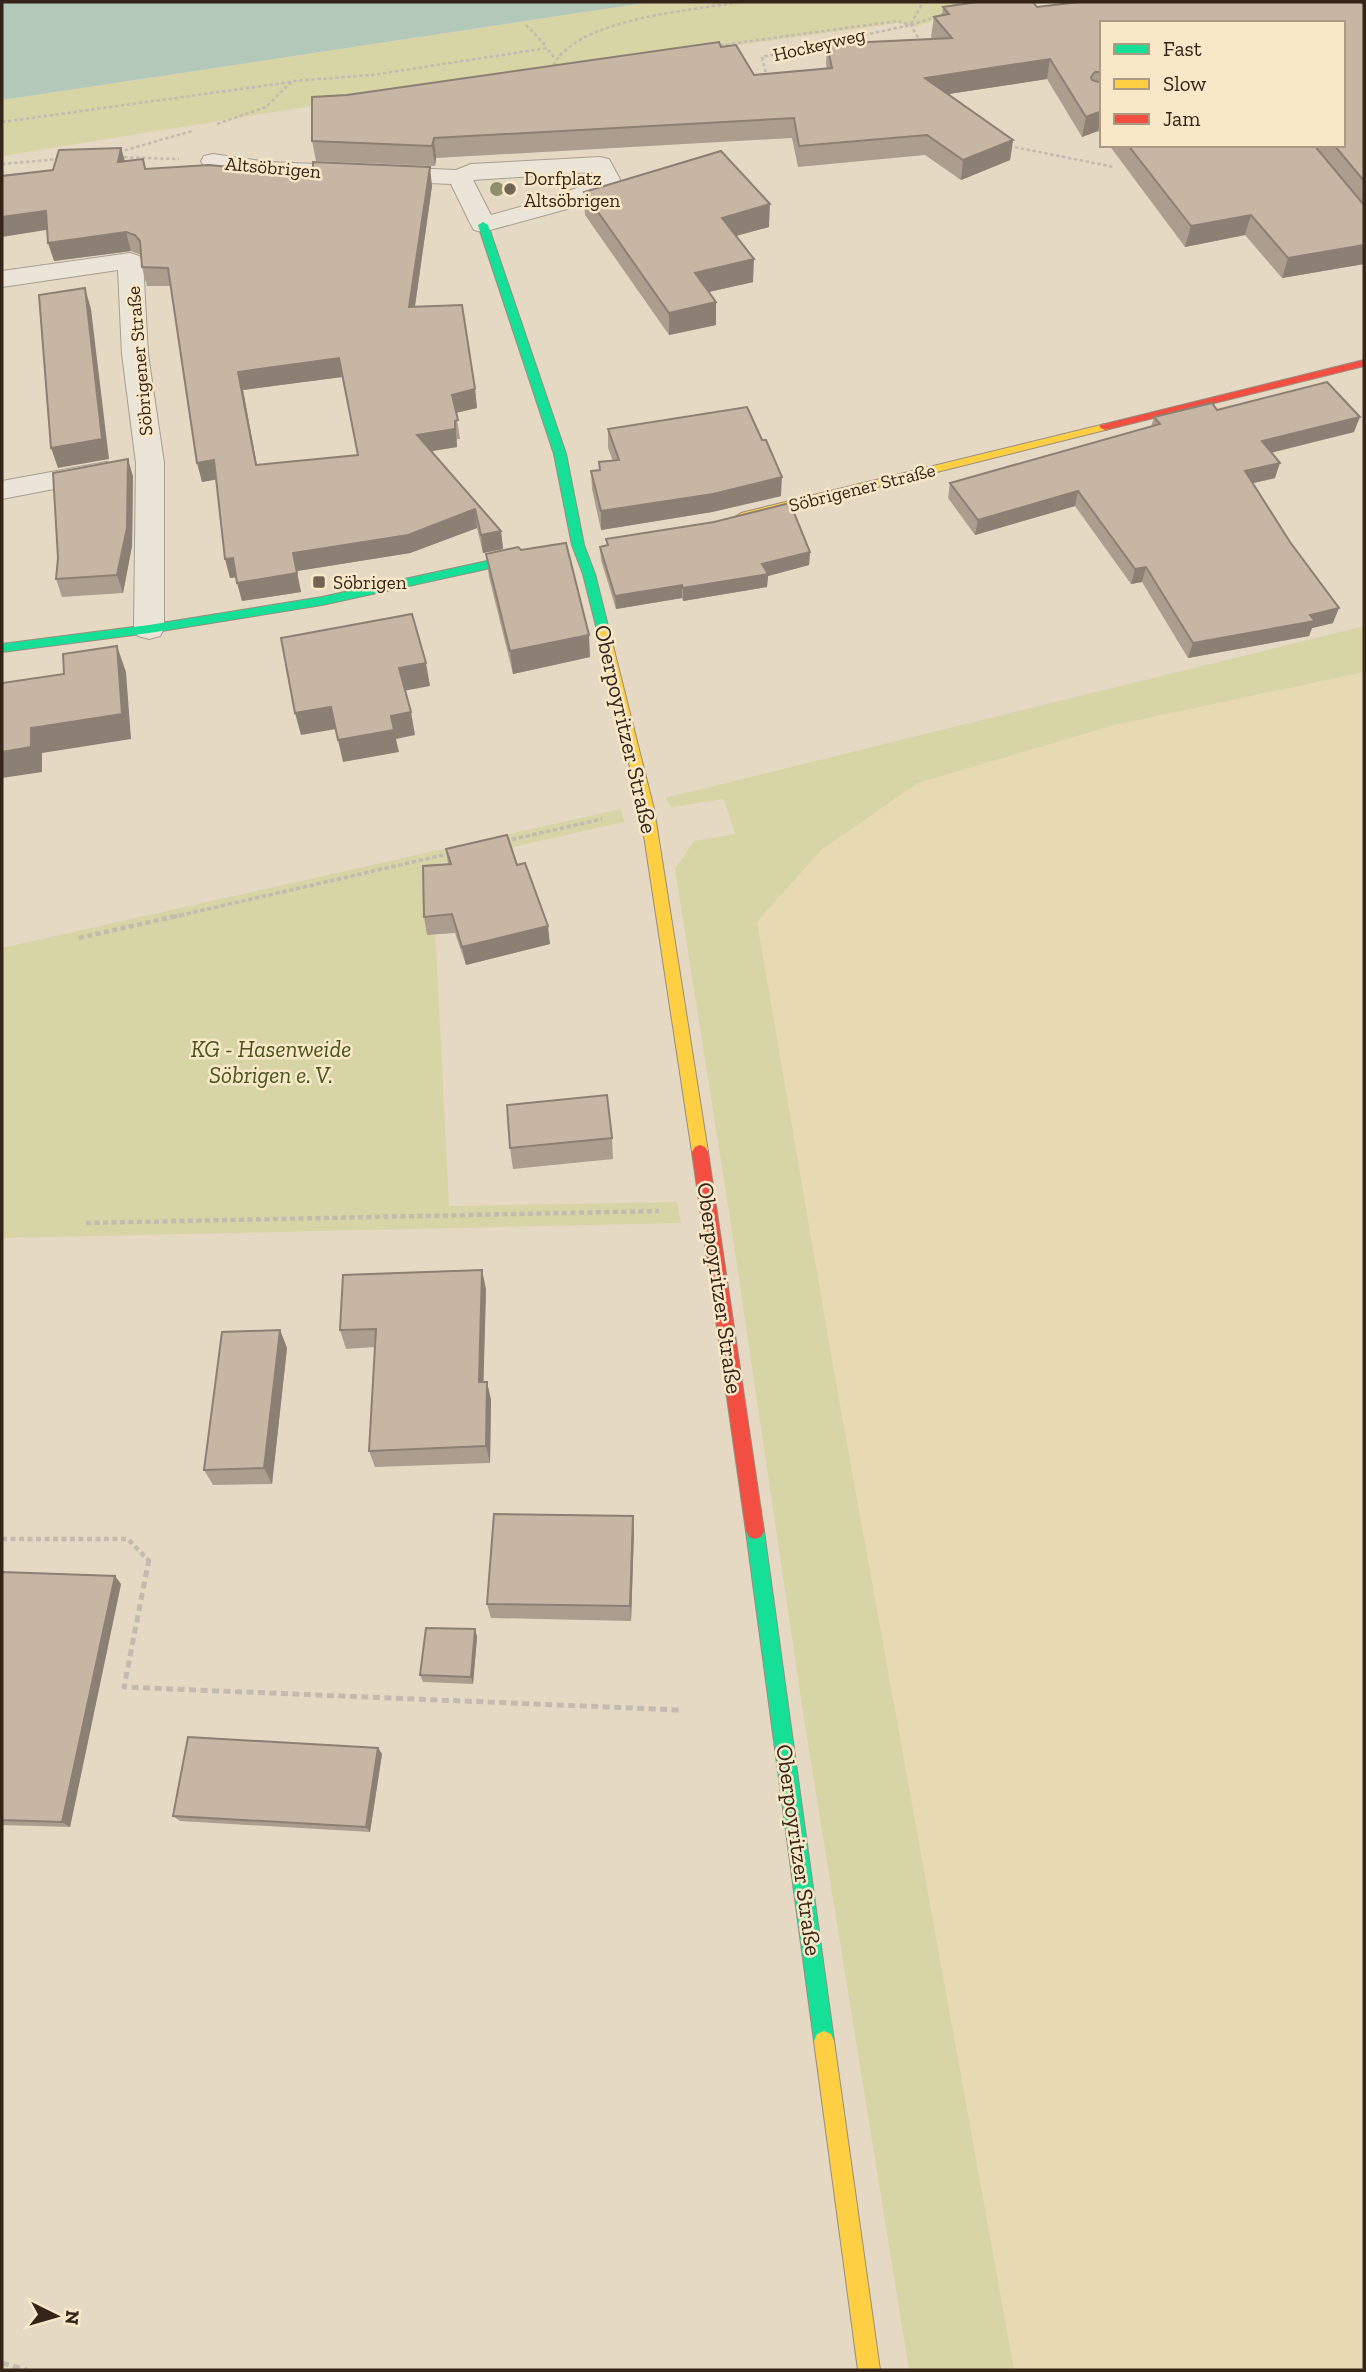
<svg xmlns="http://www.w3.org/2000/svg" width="1366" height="2372" font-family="'Zilla Slab',serif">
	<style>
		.farmland { fill: #e7d9b2 }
		.green { fill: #d7d4a5 }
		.water { fill: #b3c8b9 }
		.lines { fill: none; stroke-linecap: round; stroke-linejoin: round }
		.street-casing { stroke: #a89e8f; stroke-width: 2 }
		.fast-casing { stroke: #988d7f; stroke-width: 2 }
		.slow-casing { stroke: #988d7f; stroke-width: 2 }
		.jam-casing { stroke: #988d7f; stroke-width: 2 }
		.path-far3 { stroke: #c3bbb0; stroke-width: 2.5; stroke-dasharray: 3.5 2.5; stroke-linecap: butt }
		.path-far2 { stroke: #c3bbb0; stroke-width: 3.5; stroke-dasharray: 4.5 2.5; stroke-linecap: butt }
		.path-far1 { stroke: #c3bbb0; stroke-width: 4.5; stroke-dasharray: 5 3.5; stroke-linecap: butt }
		.path { stroke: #c3bbb0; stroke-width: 5; stroke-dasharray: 7 4.5; stroke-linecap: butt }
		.street { fill: #ebe4d8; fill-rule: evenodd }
		.fast { fill: #16e098; fill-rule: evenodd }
		.slow { fill: #ffcf43; fill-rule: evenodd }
		.jam { fill: #f24e42; fill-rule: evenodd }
		.tree { fill: #8f9068 }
		.wall { fill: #ac9d8e; fill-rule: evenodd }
		.shaded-wall { fill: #8c7f74 }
		.building { fill: #c8b6a5; stroke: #8c7f74; stroke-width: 2; fill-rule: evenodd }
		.poi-dot { fill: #736454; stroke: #f8e8c8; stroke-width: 2.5 }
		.labels { text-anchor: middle; stroke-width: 5; stroke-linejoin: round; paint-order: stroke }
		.far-street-label { font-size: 19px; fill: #352518; stroke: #f8e8c8 }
		.far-poi-label { font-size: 19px; fill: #352518; stroke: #f8e8c8; text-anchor: start }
		.street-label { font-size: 23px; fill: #352518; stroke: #f8e8c8 }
		.park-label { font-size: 23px; font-style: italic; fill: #49541d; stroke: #f8e8c8 }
	</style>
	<rect width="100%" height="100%" fill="#e5d9c4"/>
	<path class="farmland" d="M1364 672V2370H1014L833 1366 757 922 821 850 918 783 1114 725Z"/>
	<path class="green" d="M651 2H1054L945 16 916 27 898 23 386 94 2 156V100Z
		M1364 626V672L1114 725 918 783 821 850 757 922 833 1366 1014 2370H909L804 1719 731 1225 675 869 694 841 735 834 724 799 671 807 665 798Z
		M621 809 624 822 432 865 449 1206 677 1202 681 1223 2 1238V948Z"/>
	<path class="water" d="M2 2H651L2 100Z"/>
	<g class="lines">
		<g class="street-casing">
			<path id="street" d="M213 154 268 162 456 170 471 164 600 157 609 159 622 183 619 188 567 209 483 232 474 230 471 225 451 184 268 176 204 166 201 161 204 156ZM592 172 596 180 549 199 491 215 473 180Z
				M130 253 139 256 143 261 148 354 164 463V629L160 636 149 639 138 636 134 629 136 463 122 354 118 270 2 287V271Z
				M106 462 116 465 120 471 116 477 2 499V481Z"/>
		</g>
		<g class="fast-casing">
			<path id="fast" d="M483 222 488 225 566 454 584 545 595 574 609 630 607 633H599L597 630 583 574 572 545 554 454 478 225Z
				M537 550 543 554 541 557 322 605 149 633 2 652V644L149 625 322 597Z
				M755 1523 761 1525 764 1531 834 2041 831 2048 824 2051 817 2048 814 2041 746 1531 749 1525Z"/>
		</g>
		<g class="slow-casing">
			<path id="slow" d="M1105 424 1111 427 1109 429 741 521 735 517 741 513Z
				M603 626 609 630 654 809 708 1152 705 1157H695L692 1152 640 809 597 630Z
				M824 2031 831 2034 834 2041 880 2370H858L814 2041 817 2034Z"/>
		</g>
		<g class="jam-casing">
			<path id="jam" d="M1364 360V366L1105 430 1099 427 1101 425Z
				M700 1145 705 1147 708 1152 764 1531 761 1537 755 1539 749 1537 746 1531 692 1152 695 1147Z"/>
		</g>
		<path class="path-far3" d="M911 24 923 2
			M526 25 547 47
			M714 46 897 21 911 25 922 45
			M551 71C569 18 691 11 740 2
			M767 78 762 57 911 25 946 13
			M2 122 291 82
			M217 124 266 107 292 81 372 75 547 48 555 59
			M1009 146 1114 167
			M119 152 192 131
			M118 157 179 159
			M2 164 60 159"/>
		<path class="path-far2" d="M505 841 602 819
			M173 917 452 853"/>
		<path class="path-far1" d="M79 938 181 915
			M86 1223 659 1211
			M2 1539H128L149 1561"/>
		<path class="path" d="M149 1559 124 1687 680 1710
			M2 2363 27 2370"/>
		<use href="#street" class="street"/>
		<use href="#fast" class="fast"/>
		<use href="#slow" class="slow"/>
		<use href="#jam" class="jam"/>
	</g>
	<circle class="tree" cx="497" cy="189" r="7"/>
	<path class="wall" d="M1364 5V264L1282 278 1245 235 1185 247 1109 145H1343V23H1102V136L1098 131 1082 137 1047 79 948 94 1013 140 1010 160 961 180 925 155 798 167 792 138 436 158 435 166 316 161 312 141 347 95 721 47 754 75 827 69 826 64 827 44 934 39 931 37 934 17 942 15 943 7Z
		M121 148 125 161 146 169 432 186 415 307 475 389 477 408 456 413 460 439H457V447L432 451 501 531 503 549 483 553 477 528 410 553 297 571 301 592 242 601 236 577 230 578 216 479 202 482 171 286H147L142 267 141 255 131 251 54 261ZM342 377 358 455 257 465 243 390Z
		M584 192 769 227 736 236 753 282 709 292 716 302V325L669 335 585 215Z
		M1217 410 1354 432 1271 453 1275 478 1253 483 1333 623 1312 628 1309 636 1188 658 1142 582 1131 584 1075 506 975 535 948 498 950 483 1151 427 1154 417Z
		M608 429 781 496 712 512 601 530 592 489 591 471 599 470V462L613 461 608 448Z
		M128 459 133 477 132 546 123 593 62 597 56 579Z
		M606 539 810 552 809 565 768 576 767 587 683 601 682 598 616 609 601 560 600 547 607 545Z
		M486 554 590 657 513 674 489 577Z
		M446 849 517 865 550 944 466 965 455 933 427 935 424 917 448 864Z
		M612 1138 613 1159 513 1169 510 1148Z
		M486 1289 483 1382H487L491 1400 490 1463 375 1467 369 1451 375 1347 346 1349 340 1330Z
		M280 1330 287 1348 272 1484 213 1485 204 1470Z
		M634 1532 631 1621 491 1618 487 1604Z
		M2 1572 121 1584 70 1827 2 1825Z
		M475 1629 477 1637 473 1684 423 1682 420 1675Z
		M378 1748 382 1754 370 1832 180 1821 173 1816Z"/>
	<path class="shaded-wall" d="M1050 59 1047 79 922 98 925 78Z
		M1102 110 1098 131 1082 137 1086 117Z
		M434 138 436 158 435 166 432 146Z
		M1013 140 1010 160 961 180 963 160Z
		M121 148 126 166 118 162Z
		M430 167 432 186 412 326 409 307Z
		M770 204 769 227 721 240 722 218Z
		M46 211 52 229 2 237V217Z
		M1251 215 1245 235 1185 247 1191 226Z
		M126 232 131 251 54 261 48 243Z
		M1364 245V264L1282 278 1288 258Z
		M754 259 753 282 695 295V273Z
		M85 288 91 309 109 459 58 468 51 448Z
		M716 302V325L669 335V313Z
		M339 358 342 377 243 390 260 483 238 372Z
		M475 389 477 408 455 413 452 395Z
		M1360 417 1354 432 1257 456 1262 441Z
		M455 421 457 447 420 453 417 435Z
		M128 459 133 477 132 546 123 593 117 575Z
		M214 460 219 479 202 482 197 463Z
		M1280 463 1275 478 1240 486 1245 471Z
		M782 477 781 496 712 512 601 530V511Z
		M1078 491 1075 506 975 535 978 520Z
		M475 509 477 528 410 553 297 571 293 553Z
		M501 531 503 549 483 553 481 535Z
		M810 552 809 565 768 576 767 587 683 601V588L762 564Z
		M233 558 238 577 230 578 225 559Z
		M1146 567 1142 582 1131 584 1135 569Z
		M297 573 301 592 242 601 237 583Z
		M682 585V598L616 609 615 596Z
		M1339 608 1333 623 1312 628 1309 636 1188 658 1193 643Z
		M589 635 590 657 513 674 510 651Z
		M117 646 126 672 131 739 42 753V772L2 778V752L31 728Z
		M426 663 430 686 403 691 399 668Z
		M331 707 336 729 301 735 295 713Z
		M411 712 415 735 396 739 399 752 343 762 338 740 391 716Z
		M548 926 550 944 466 965 462 947Z
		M482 1270 486 1289 483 1400 479 1382Z
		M280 1330 287 1348 272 1484 264 1468Z
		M487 1382 491 1400 490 1463 486 1446Z
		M633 1516 634 1532 631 1621 630 1606Z
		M115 1576 121 1584 70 1827 62 1822Z
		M475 1629 477 1637 473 1684 471 1677Z
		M378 1748 382 1754 370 1832 366 1827Z"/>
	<path class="building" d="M977 2H1033L1037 7 1079 2H1361L1364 5V181L1334 145H1343V23H1102V72H1095L1091 77 1092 80 1102 83V111L1086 117 1050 59 925 78 1013 140 963 160 927 135 799 146 794 118 434 138 432 146 312 141V97L347 95 719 42 721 47 736 45 754 75 832 68 827 44 952 38 934 17 949 14 943 7Z
		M1128 145H1314L1364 205V245L1288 258 1251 215 1191 226Z
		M121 148 118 162 143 159 145 169 209 165 313 175V162L430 167 409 307 462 305 475 389 452 395 458 420 455 421V429L417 435 501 531 481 535 475 509 408 535 293 553 297 573 237 583 233 558 225 559 214 460 197 463 168 268 142 267 140 241 135 235 126 232 48 243 46 211 2 217V176L53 170 59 150ZM339 358 358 455 256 465 238 372Z
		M721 151 770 204 722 218 754 259 695 273 716 302 669 313 584 192Z
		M85 288 102 439 51 448 39 295Z
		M1327 382 1360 417 1262 441 1280 463 1245 471 1290 542 1339 608 1310 615 1315 621 1193 643 1146 567 1135 569 1078 491 978 520 950 483 1160 424 1154 417 1212 403 1217 410Z
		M747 407 762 440H766L782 477 713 494 601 511 591 471 600 470 599 462 619 460 608 429Z
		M128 459 127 528 117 575 56 579 58 558 53 473Z
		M790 503 810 552 762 564 768 574 683 588 682 585 615 596 600 547 608 545 606 539 714 522Z
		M566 543 589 635 510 651 486 554 518 547 521 550Z
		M412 614 426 663 399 668 411 712 391 716 394 730 338 740 331 707 295 713 281 638Z
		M117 646 122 714 31 728V747L2 752V683L64 674 63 654Z
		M507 835 517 865 525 863 548 926 462 947 452 914 424 917 423 866 451 864 446 849Z
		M607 1095 612 1138 510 1148 507 1105Z
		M482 1270 479 1382H487L486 1446 369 1451 376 1329 340 1330 343 1275Z
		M280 1330 264 1468 204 1470 222 1332Z
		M494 1514 633 1516 630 1606 487 1604Z
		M2 1572 115 1576 62 1822 2 1820Z
		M426 1628 475 1629 471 1677 420 1675Z
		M188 1737 378 1748 366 1827 173 1816Z"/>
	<g class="poi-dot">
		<circle cx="510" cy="189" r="7"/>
		<rect x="312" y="575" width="14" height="14" rx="3.5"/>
	</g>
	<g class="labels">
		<g class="far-street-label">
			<text transform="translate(819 44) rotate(-13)" y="7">Hockeyweg</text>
			<text transform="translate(273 167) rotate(5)" y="7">Altsöbrigen</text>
			<text transform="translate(139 361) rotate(-95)" y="7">Söbrigener Straße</text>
			<text transform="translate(862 487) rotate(-14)" y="7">Söbrigener Straße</text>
		</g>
		<g class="far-poi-label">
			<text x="524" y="185">Dorfplatz<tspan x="524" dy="22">Altsöbrigen</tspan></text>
			<text x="333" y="589">Söbrigen</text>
		</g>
		<g class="street-label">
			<text transform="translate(626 729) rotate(77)" y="8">Oberpoyritzer Straße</text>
			<text transform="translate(720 1288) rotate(82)" y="8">Oberpoyritzer Straße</text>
			<text transform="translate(799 1850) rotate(82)" y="8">Oberpoyritzer Straße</text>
		</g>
		<g class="park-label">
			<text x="271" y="1057">KG - Hasenweide<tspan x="271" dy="26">Söbrigen e. V.</tspan></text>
		</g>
	</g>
	<rect width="1366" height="2372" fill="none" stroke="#352518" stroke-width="7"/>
	<rect x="1100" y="21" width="245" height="126" fill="#f8e8c8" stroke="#aa9a82" stroke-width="2"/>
	<rect x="1114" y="44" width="35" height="10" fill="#16e098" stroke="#aa9a82" stroke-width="2"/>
	<text x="1163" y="56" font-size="21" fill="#352518">Fast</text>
	<rect x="1114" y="79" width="35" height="10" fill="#ffcf43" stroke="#aa9a82" stroke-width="2"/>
	<text x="1163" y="91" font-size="21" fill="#352518">Slow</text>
	<rect x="1114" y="114" width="35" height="10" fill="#f24e42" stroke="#aa9a82" stroke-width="2"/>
	<text x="1163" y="126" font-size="21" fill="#352518">Jam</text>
	<g transform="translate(56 2316) rotate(95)" stroke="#f8e8c8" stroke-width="5" paint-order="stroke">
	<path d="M0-5L12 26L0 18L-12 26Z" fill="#352518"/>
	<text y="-10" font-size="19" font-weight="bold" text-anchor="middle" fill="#352518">N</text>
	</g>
</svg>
